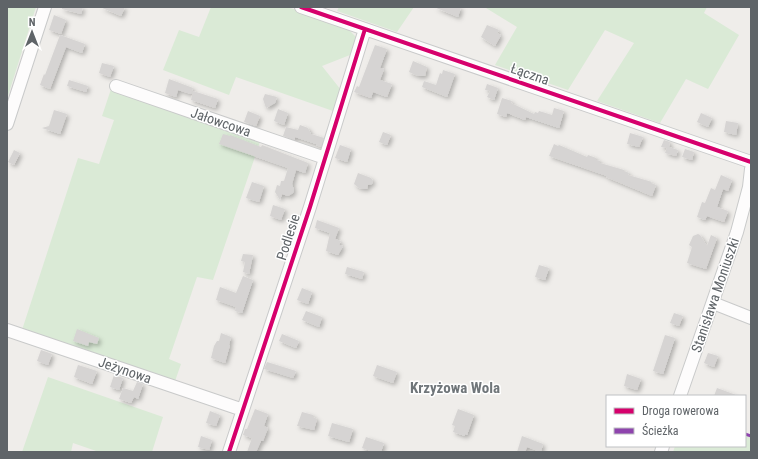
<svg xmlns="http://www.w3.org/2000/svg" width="758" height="459" font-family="'Roboto Condensed',sans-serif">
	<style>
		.green { fill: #daead6 }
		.building { fill: #d6d4d3; filter: url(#shadow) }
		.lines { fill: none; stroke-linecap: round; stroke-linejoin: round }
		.minor-casing { stroke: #c9caca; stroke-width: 14 }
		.minor { stroke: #fdfcfc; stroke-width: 12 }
		.quiet { stroke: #8e44ad; stroke-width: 3; stroke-dasharray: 6 3; stroke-linecap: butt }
		.cycleway-casing { stroke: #fff; stroke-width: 6 }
		.cycleway { stroke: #d6006c; stroke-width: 4 }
		.labels { text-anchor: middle; stroke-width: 3; stroke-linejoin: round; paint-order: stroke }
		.street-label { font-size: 14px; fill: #5f6468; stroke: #fff }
		.neighbourhood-label { font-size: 15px; font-weight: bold; fill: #70767a; stroke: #fff }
	</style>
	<defs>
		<filter id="shadow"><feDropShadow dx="2.5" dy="2.5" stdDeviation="2" flood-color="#0004"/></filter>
	</defs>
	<rect width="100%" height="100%" fill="#efedea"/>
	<path class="green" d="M7 7H36L7 99Z
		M211 7H287L344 25 357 38 350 55 322 66 341 90 333 111 236 77 229 95 163 70 179 30 199 37Z
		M339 7H414L397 32 337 11Z
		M487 7H707L704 13 739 35 708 89 686 79 660 123 597 101 634 43 605 30 568 90 495 65 517 27 486 8Z
		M111 89 261 139 213 280 197 277 169 359 181 364 174 384 22 330 78 158 99 164 114 120 102 116Z
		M48 377 163 417 152 452H99L73 443 71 452H22Z
		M745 434 751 436V452H673L675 446H745Z"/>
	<path class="building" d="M62 7H83L81 14 62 9Z
		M100 7H125L121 16Z
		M434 7H461L458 17Z
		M54 15 66 20 61 34 49 30Z
		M487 25 499 30 497 33 501 35 495 46 481 37Z
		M60 35 85 44 82 53 66 47 50 89 40 85 44 74 45 75Z
		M375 45 387 49 380 68 384 69 380 80 392 84 387 97 373 92 371 98 354 92 357 86 359 87Z
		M413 61 427 67 425 76H418L409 72Z
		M102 63 114 66 110 77 99 73Z
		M443 70 455 74 447 97 422 87 424 81 436 85 440 73 442 74Z
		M169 79 193 88 191 94 178 90 176 97 165 93Z
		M69 80 88 86 86 92 67 86Z
		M487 84 498 88 494 100 487 97 490 91 485 90Z
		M193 91 218 99 215 108 191 100Z
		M265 94 277 97 275 103 266 108 263 99Z
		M502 98 512 101 511 103 534 114 535 112 538 113 539 111 552 115 554 108 564 111 559 128 526 117 525 120 507 113 506 117 497 114Z
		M278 109 288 113 284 125 274 121Z
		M54 110 67 114 60 134 42 128 49 126Z
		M248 111 260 116 256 126 244 122Z
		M701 113 712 118 708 127 697 122Z
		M726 121 738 123 736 135 724 132Z
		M300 125 308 128 311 134 324 138 321 147 316 145V144L295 137V140L283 136 286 127 298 130Z
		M383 132 391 135 387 145 379 142Z
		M630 133 643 137 639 147 627 144Z
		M223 134 230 136V135L261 147 262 145 308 163 305 173 296 170 292 184 294 190 293 193 288 196 282 194 280 200 275 192 277 185 280 186 281 181H284L288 168 219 144Z
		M664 140 670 142 669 147 678 150 676 156 665 153 667 148 661 147Z
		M554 144 558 146 559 145 587 157 588 155 596 158V160L600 161V163L624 170V171L629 173 628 175 652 182 651 183 656 185 652 196 606 177 607 176 549 156Z
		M340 145 351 149 347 162 335 158Z
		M685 149 694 152 692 160 682 157Z
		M14 150 20 153 14 165 8 162Z
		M358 173 371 178 373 181 372 184 368 185 367 189 359 188 354 184Z
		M721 175 732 180 728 191 723 189 717 207 728 211 724 222 707 216 705 220 697 217 702 202 705 203 711 188 715 190Z
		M252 182 264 186 259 202 246 198Z
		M273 205 285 209 281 220 270 216Z
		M317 220 339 228 335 239 341 241 339 245 343 246 338 255 326 251 330 233 315 228Z
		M698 234 700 235 707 246 711 235 717 238 706 269 687 263 692 247 689 245 693 236Z
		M243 254 253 255 249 274 243 272 245 262 241 261Z
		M539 265 549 268 545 280 535 277Z
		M347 267 364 272 362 279 345 274Z
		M243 276 253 280 242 313 235 311 236 307 216 300 220 287 236 293Z
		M302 288 312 292 308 304 297 300Z
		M306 311 322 317 319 327 302 320Z
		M674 313 683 316 679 326 670 323Z
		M77 329 99 338 97 344 89 342 88 346 73 341Z
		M221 333 231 337 229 345H230L225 363 211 358 214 346 217 341H219Z
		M282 334 299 341 296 348 279 341Z
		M665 335 675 338 663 374 653 371Z
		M41 350 52 354 48 365 37 361Z
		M708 353 718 356 714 367 704 363Z
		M267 362 296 371 293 378 264 369Z
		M78 365 97 371 92 384 74 377Z
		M377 365 397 372 393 383 373 376Z
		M627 374 641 379 637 390 624 386Z
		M114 375 123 378 119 390 110 387Z
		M137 382 143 384 138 399 134 397 131 403 119 399 123 388 133 391Z
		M717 388 736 395 735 396H714Z
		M255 409 268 414 264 426 268 428 263 441H261L256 452H247L252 438 243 435 245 429H247Z
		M458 409 474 415 467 435 465 434V436L453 432 455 426 452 425Z
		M210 411 220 415 216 426 206 423Z
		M302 412 313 415V417L317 419 314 430 297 426Z
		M332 423 353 429 349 442 328 436Z
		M201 436 212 440 209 450 198 447Z
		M522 436 543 444 541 452 527 447 525 452H517Z
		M366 437 384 443 381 452H374L362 448Z"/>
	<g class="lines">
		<g class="minor-casing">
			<path id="minor" d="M301 7 751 162
				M116 86 325 158
				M7 124 45 7
				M713 303 751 318
				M7 330 243 410
				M680 396 737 232 749 187 751 169
				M229 452 310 207 365 29
				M661 452 663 446"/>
		</g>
		<use href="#minor" class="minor"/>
		<path class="quiet" d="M745 434 751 436"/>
		<g class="cycleway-casing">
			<path id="cycleway" d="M301 7 751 162
				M229 452 310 207 365 29"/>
		</g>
		<use href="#cycleway" class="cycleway"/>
	</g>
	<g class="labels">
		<g class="street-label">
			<text transform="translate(530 74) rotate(19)" y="5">Łączna</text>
			<text transform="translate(221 122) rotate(19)" y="5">Jałowcowa</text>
			<text transform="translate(288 237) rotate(-72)" y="5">Podlesie</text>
			<text transform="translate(715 295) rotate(-71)" y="5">Stanisława Moniuszki</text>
			<text transform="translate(125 370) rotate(19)" y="5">Jeżynowa</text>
		</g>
		<g class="neighbourhood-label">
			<text x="455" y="393">Krzyżowa Wola</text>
		</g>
	</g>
	<rect width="758" height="459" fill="none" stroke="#5f6468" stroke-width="16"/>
	<rect x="606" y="395" width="140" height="52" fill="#ffffff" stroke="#bfc1c3"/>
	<rect x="614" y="408" width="20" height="6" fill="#d6006c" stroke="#bfc1c3"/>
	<text x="642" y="415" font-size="12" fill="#5f6468">Droga rowerowa</text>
	<rect x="614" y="428" width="20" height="6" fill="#8e44ad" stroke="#bfc1c3"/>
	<text x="642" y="435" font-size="12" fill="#5f6468">Ścieżka</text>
	<g transform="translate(32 32)" stroke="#ffffff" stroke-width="3" paint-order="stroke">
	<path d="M0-3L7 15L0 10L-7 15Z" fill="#5f6468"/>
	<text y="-6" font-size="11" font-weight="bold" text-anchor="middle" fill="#5f6468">N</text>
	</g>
</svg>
